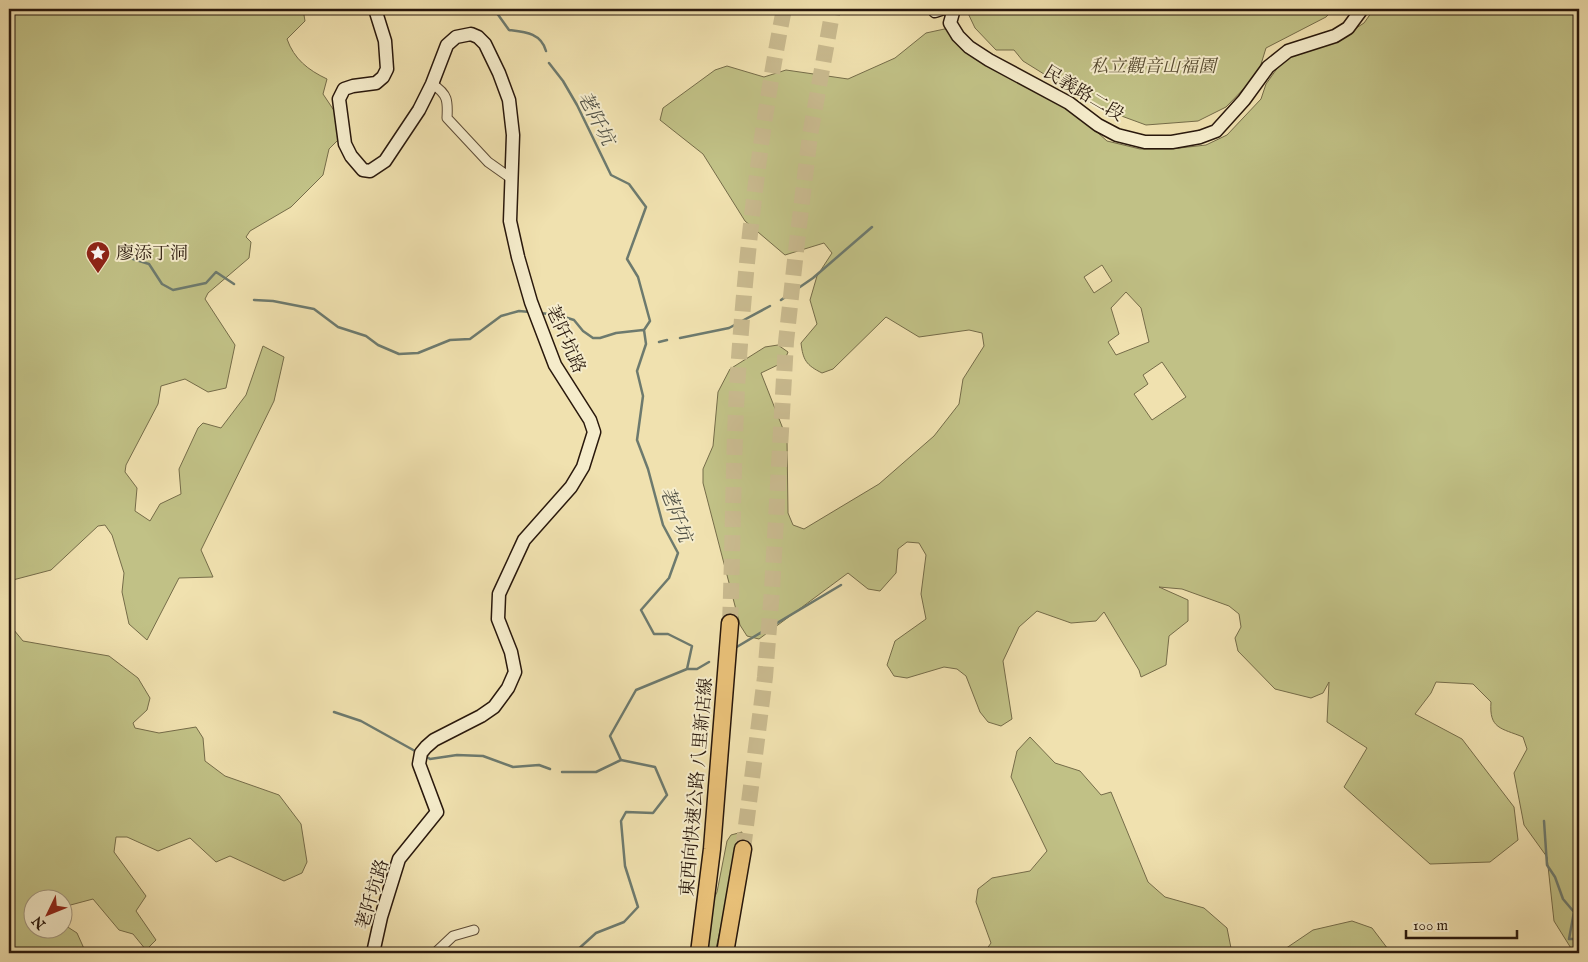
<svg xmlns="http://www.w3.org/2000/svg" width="1588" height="962" font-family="'IM FELL English','Noto Serif TC',serif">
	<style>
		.green { fill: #c1c186; stroke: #756c49; fill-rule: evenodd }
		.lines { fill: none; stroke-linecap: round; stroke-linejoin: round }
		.stream { stroke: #6d7a6e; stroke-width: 2.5 }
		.highway-tunnel { stroke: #c8b98e; stroke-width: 16; stroke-dasharray: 16 8; stroke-linecap: butt }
		.street-casing { stroke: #5b4a35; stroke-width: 11 }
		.secondary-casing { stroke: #29180c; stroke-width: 15 }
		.highway-casing { stroke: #29180c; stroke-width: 19 }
		.street { stroke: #f5eccb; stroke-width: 9 }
		.secondary { stroke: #f5eccb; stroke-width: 12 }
		.highway { stroke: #e8c078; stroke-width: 16 }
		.labels { text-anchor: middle; stroke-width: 4; stroke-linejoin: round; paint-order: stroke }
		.park-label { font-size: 18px; font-style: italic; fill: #574b31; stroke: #f5eccb }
		.street-label { font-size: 18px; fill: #29180c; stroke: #f5eccb }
		.poi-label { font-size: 18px; fill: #29180c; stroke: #f5eccb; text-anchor: start }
		.water-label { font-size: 19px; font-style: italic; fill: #515145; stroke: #f5eccb }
	</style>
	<rect width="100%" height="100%" fill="#f0e1af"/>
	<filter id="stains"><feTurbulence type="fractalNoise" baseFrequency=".004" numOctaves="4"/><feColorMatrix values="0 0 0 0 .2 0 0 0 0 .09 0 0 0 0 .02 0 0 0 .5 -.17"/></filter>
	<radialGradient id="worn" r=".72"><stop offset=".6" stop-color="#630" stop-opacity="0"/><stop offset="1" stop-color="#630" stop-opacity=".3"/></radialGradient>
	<path class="green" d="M9 9H303L305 21 287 39C294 59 308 70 327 79L323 94 337 115 338 140 329 149 323 175 291 207 250 231 246 237 251 242 249 258 208 293 205 299 235 345 226 388 208 392 185 379 161 386 158 404 126 465 125 472 137 488 135 511 150 521 160 504 181 494 179 469 198 428 203 423 221 428 246 395 263 346 284 357 274 401 201 550 213 577 179 578 147 640 129 624 122 592 124 573 112 535 105 525 98 526 51 570 9 581Z
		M966 9H1334L1326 17 1266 48 1258 74 1226 107 1198 121 1146 125 1097 107 1023 61 1014 50H996L975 28Z
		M1374 9H1579V953H1574L1554 921 1547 857 1524 825 1514 773 1527 749 1523 737C1501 728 1489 729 1491 702L1473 684 1436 682 1431 693 1415 714 1462 739 1514 807 1518 840 1490 862 1430 864 1344 787 1367 748 1327 722 1329 682 1323 693 1311 698 1275 689 1238 651 1235 638 1241 627 1239 614 1229 606 1182 589 1159 587 1188 600V621L1169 636 1166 665 1141 677 1139 670 1104 612 1096 621 1071 623 1037 611 1019 627 1003 661 1012 719 1001 726 988 722 980 712 966 676 957 669 944 667 907 678 894 676 887 665 895 641 926 619 921 594 926 555 919 543 907 542 898 549 896 573 880 591 868 589 848 573 759 639 747 636 740 625 703 483V469L713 446 718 392 730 369 765 347 778 345 788 352 784 362 761 373 787 439 788 513 793 525 804 529 879 484 934 436 959 404 963 379 984 346 982 333 969 330 919 337 886 317 833 369 822 373C806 365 803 360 801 343L817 324 810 300 817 276 832 253 824 243 785 255 745 221 703 154 660 120 663 108 715 70 727 66 764 77 786 70 848 79 895 58 926 33 949 28 1032 88 1068 106 1107 141 1140 149H1171L1206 145 1227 135 1261 99 1266 84 1281 63 1294 53 1347 34 1364 23ZM1102 265 1112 281 1094 293 1084 277ZM1126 292 1141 308 1149 342 1116 355 1108 342 1119 334 1111 308ZM1162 362 1186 397 1152 420 1134 394 1148 384 1143 375Z
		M9 624 23 641 109 656 138 678 150 698 147 710 133 723 135 728 159 733 196 727 203 738 205 761 225 776 279 795 301 824 307 862 302 873 284 881 230 856 216 862 190 838 158 851 127 837H116L114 852 146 896 136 911 156 940 146 950 133 934 119 930 93 899 63 907 62 900 55 899 49 892 43 899 32 900V930H62L63 924 77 933 86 953H9Z
		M1030 737 1055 763 1080 771 1101 795 1111 792 1148 882 1165 897 1204 908 1227 928 1232 953H984L991 943 976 902 978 889 992 878 1030 871 1047 851 1011 777 1017 751Z
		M742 832 715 953H705L713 901 717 892 727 841 731 835Z
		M1352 921 1372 928 1391 953H1279L1313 930Z"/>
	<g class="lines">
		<path class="stream" d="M494 9 509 30C525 32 541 33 546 51
			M549 63 563 81 577 105 611 175 629 184 646 207 627 259 638 277 650 321 644 330 646 344 637 371 643 396 637 440 648 469 663 525 678 553 669 578 641 610 654 634H668L692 646 687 669 636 690 610 736 621 760 655 767 667 795 653 813 626 812 621 821 625 866 638 907 624 922 596 933 574 953
			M133 259 149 264 162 284 173 290 206 283 216 272 234 284
			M254 300 273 301 314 309 338 327 366 336 378 345 399 354 418 353 450 340 470 339 501 316 519 311 530 312
			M781 300 813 278 872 227
			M540 313 558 315 574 320 583 331 593 338H600L616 333 643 330
			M680 338 729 328 770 306
			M659 342 667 340
			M735 648 841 585
			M687 669H697L709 662
			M334 712 361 721 415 751
			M427 757 430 759 457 755 483 756 513 767 539 765 550 769
			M562 772H596L621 760
			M1544 821 1547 865 1555 877 1563 899 1574 912 1569 939H1579
			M1522 953 1526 951 1533 953"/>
		<path class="highway-tunnel" d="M730 623C733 545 733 467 737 388 745 261 759 134 784 9
			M743 849 765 677 772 590 786 342 797 242 810 135 833 9"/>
		<g class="street-casing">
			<path id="street" d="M432 84C448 94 448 101 447 118L488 162 512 179
				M435 953 453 936 474 930"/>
		</g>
		<g class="secondary-casing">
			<path id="secondary" d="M934 9 935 11 941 9
				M954 9 950 23 958 36 969 47 989 60 1069 103 1098 125 1117 135 1145 142H1172L1200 137 1216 131 1244 100 1268 67 1288 51 1335 36 1348 28 1362 9
				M373 953 381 917 399 859 437 812 419 764 421 753 426 747 434 740 481 716 494 707 508 688 515 672 511 652 498 619 499 594 524 540 571 487 583 467 594 432 590 420 555 365 531 302 518 257 510 221 513 135 509 100 499 73 485 44 478 37 471 34 456 37 447 45 432 84 419 110 385 161 370 171 363 170 351 156 345 144 339 99 344 89 353 86 376 83 383 77 387 69 385 41 375 9"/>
		</g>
		<g class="highway-casing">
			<path id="highway" d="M699 953 712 849 730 623
				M725 953 743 849"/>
		</g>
		<use href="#street" class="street"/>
		<use href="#secondary" class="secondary"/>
		<use href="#highway" class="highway"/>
	</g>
	<defs>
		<g id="sight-pin" transform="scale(1.25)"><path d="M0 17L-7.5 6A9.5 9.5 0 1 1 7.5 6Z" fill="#8f2418" stroke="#f5eccb"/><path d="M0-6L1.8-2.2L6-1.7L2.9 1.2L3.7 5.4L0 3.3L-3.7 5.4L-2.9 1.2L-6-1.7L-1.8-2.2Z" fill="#fff"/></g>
	</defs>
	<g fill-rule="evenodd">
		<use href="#sight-pin" x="98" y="253"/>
	</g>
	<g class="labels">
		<g class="park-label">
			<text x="1153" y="72">私立觀音山福園</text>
		</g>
		<g class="street-label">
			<text transform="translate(1084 93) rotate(31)" y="6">民義路二段</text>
			<text transform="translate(566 339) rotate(66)" y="6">荖阡坑路</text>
			<text transform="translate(696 787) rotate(-85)" y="6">東西向快速公路 八里新店線</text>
			<text transform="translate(372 894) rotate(-73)" y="6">荖阡坑路</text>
		</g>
		<g class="poi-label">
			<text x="116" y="259">廖添丁洞</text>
		</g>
		<g class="water-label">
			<text transform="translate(597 118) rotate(62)" y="7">荖阡坑</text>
			<text transform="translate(677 514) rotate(69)" y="7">荖阡坑</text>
		</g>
	</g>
	<rect width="1588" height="962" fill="none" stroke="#f0e1af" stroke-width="30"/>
	<rect x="10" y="10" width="1568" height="942" fill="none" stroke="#29180c" stroke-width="2.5"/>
	<rect x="15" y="15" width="1558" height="932" fill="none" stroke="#29180c"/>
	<g transform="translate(48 914) rotate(227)"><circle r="24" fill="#f5eccb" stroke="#a3977f"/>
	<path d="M0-4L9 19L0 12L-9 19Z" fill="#8f2418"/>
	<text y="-8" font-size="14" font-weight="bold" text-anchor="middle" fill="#29180c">N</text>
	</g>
	<path d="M1406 930v8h111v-8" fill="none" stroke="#29180c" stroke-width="2.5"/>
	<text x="1413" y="930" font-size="15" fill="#29180c" stroke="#f5eccb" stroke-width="4" paint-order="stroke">100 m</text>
	<rect width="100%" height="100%" filter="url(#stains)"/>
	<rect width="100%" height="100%" fill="url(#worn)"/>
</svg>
